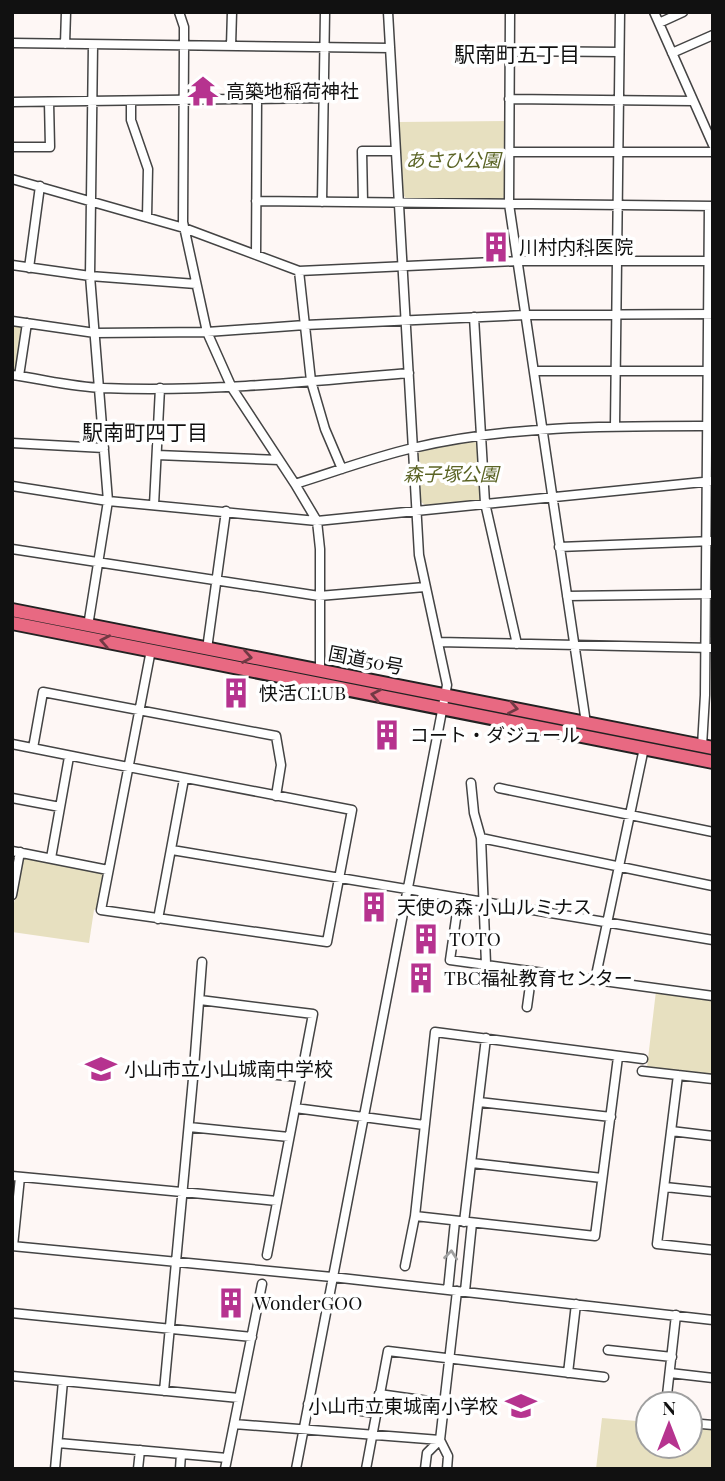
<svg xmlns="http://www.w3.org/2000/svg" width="725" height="1481" font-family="'Playfair Display','Noto Sans JP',serif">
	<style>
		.green { fill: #e7e0c0 }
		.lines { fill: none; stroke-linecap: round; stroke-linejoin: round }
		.minor-casing { stroke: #444; stroke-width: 11 }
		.highway-casing { stroke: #222; stroke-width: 16 }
		.minor { stroke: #fff; stroke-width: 8 }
		.highway { stroke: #e86982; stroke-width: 12 }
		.oneway { stroke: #723944 }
		.oneway2 { stroke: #a0a0a0 }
		.labels { text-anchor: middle; stroke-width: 7; stroke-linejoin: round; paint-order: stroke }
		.poi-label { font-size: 19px; fill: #111; stroke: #fff; text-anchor: start }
		.park-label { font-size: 19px; font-style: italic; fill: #5b6425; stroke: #fff }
		.street-label { font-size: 19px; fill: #111; stroke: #fff }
		.neighbourhood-label { font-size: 21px; fill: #111; stroke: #fff }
	</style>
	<rect width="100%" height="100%" fill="#fef7f5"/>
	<path class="green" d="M506 121V196L502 200 406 199 403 194 399 122Z
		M12 323 25 324 17 374H12Z
		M475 441 478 443 482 497 480 500 425 505 420 501 418 454 422 450Z
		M22 857 104 873 97 908 94 910 89 943 12 932V915Z
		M656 991 713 999V1074L647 1067Z
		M602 1418 648 1422V1446H690V1427L713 1430V1469H596Z"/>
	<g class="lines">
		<g class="minor-casing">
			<path id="minor" d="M179 12 184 27V45L183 222 207 332 232 388 295 484 317 521 320 549V670
				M510 12 509 204 586 723
				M654 12 713 145
				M659 23 683 12
				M12 43 390 48
				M65 44 66 12
				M231 46 232 12
				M510 51 619 52
				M672 53 713 35
				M509 99 693 101
				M131 101V120L148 169 147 217
				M12 102 323 98
				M12 147H50L49 102
				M510 152H713
				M12 179 184 228 299 271 518 261H709
				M256 201 713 206
				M322 202 325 12
				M363 202 362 151H396
				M256 255 257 99
				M12 265 90 276 196 284
				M29 268 40 186
				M299 271 311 381 325 429 342 469
				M474 317 485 503 517 644
				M12 321 95 333 207 332 305 325 526 315 713 314
				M534 371H713
				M12 375C42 379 73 387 103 388 205 392 307 382 409 373
				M19 376 27 323
				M615 426 620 12
				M12 443 104 448
				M157 455 279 460
				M295 484C334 472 374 457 413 448 511 425 614 426 713 426
				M12 486 108 501 317 521 713 481
				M154 505 160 388
				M559 547 713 541
				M12 549 319 596 425 587
				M567 596 713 594
				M88 626 108 501 90 276 93 45
				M438 642 713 648
				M207 649 226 511
				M12 744C125 767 238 788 352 810L327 942 101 910 151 650
				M702 746 705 695 709 206
				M33 748 43 692 276 736 281 765 276 796
				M471 783 474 813 481 838 486 964
				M499 788 713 832
				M12 798 60 807
				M481 838 713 886
				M172 850 713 940
				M12 851 108 870
				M51 858 69 757
				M12 895 20 852
				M459 898 450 960 713 996
				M158 919 184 779
				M595 980 644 748
				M200 1000 313 1014 267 1255
				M527 1007 532 971
				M194 1068 300 1077
				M642 1071 713 1079
				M678 1075 657 1244 713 1250
				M479 1102 611 1117
				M295 1108 424 1125
				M189 1127 289 1137
				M671 1131 713 1136
				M472 1163 602 1178
				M12 1176 277 1201
				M665 1187 713 1192
				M415 1216 595 1236 618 1057
				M464 1222 486 1038
				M12 1246 332 1277 713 1320
				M13 1246 20 1177
				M405 1266 415 1216 435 1032 643 1059
				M448 1290 455 1221
				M465 1291 472 1223
				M12 1313 252 1337
				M608 1350 672 1357
				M568 1373 576 1304
				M670 1373 713 1378
				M12 1376 239 1398
				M164 1391 194 1068 202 962
				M379 1394 443 1403
				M308 1404 376 1413
				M666 1404 676 1315
				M690 1423 713 1425
				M234 1424 440 1440
				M58 1443 227 1458
				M55 1469 63 1381
				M138 1469 140 1450
				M180 1469 181 1454
				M225 1469 262 1284
				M296 1469 447 685 419 555 388 12
				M366 1469 388 1351 604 1377
				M425 1469 427 1453 440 1440
				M447 1469 448 1456 440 1440 457 1291"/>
		</g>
		<g class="highway-casing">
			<path id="highway" d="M12 610 713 748
				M12 623 713 762"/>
		</g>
		<use href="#minor" class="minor"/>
		<use href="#highway" class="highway"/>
	</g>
	<defs><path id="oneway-chevron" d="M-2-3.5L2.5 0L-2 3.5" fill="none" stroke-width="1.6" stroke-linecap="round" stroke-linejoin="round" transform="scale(1.75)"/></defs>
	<g class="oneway">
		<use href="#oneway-chevron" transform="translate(105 641) rotate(-169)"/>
		<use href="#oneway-chevron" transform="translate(247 657) rotate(10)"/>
		<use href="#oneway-chevron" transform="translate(376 695) rotate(-169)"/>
		<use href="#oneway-chevron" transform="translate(513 708) rotate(11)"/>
	</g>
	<use class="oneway2" href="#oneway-chevron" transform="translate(451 1255) rotate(-84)"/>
	<defs>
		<g id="temple-bare" transform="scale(2.415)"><path d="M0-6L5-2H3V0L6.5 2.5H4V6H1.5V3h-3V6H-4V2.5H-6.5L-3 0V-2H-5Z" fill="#b6338f" stroke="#fff" stroke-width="2.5" paint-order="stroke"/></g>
		<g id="building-bare" transform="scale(2.415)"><path d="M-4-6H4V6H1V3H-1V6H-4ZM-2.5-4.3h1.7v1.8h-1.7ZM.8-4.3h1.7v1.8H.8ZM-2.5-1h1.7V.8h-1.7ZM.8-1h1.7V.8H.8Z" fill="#b6338f" stroke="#fff" stroke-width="2.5" paint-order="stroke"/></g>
		<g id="school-bare" transform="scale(2.415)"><path d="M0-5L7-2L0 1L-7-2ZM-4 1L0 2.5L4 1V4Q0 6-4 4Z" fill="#b6338f" stroke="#fff" stroke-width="2.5" paint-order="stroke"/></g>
	</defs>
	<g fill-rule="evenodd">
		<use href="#temple-bare" x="203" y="91"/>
		<use href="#building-bare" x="496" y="247"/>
		<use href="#building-bare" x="236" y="693"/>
		<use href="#building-bare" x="387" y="735"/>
		<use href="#building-bare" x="374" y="907"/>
		<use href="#building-bare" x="426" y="939"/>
		<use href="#building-bare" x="421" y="978"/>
		<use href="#school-bare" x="101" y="1069"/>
		<use href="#building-bare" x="231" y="1303"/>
		<use href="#school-bare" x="521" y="1406"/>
	</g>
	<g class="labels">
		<g class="poi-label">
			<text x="226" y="98">高築地稲荷神社</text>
			<text x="519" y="254">川村内科医院</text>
			<text x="259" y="700">快活CLUB</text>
			<text x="410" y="742">コート・ダジュール</text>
			<text x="397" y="914">天使の森 小山ルミナス</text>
			<text x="449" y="946">TOTO</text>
			<text x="444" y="985">TBC福祉教育センター</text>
			<text x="124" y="1076">小山市立小山城南中学校</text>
			<text x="254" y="1310">WonderGOO</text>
			<text x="498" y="1413" text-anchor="end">小山市立東城南小学校</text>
		</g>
		<g class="park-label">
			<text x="453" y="167">あさひ公園</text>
			<text x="451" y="481">森子塚公園</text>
		</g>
		<g class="street-label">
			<text transform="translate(366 660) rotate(11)" y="7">国道50号</text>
		</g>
		<g class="neighbourhood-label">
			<text x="517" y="62">駅南町五丁目</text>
			<text x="145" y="440">駅南町四丁目</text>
		</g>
	</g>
	<rect width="725" height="1481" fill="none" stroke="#111111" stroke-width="28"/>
	<g transform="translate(669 1425)"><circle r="33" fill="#ffffff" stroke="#a0a0a0" stroke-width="2"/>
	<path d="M0-5L12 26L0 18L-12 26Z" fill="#b6338f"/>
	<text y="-10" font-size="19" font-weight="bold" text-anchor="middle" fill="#111111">N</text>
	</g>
</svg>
